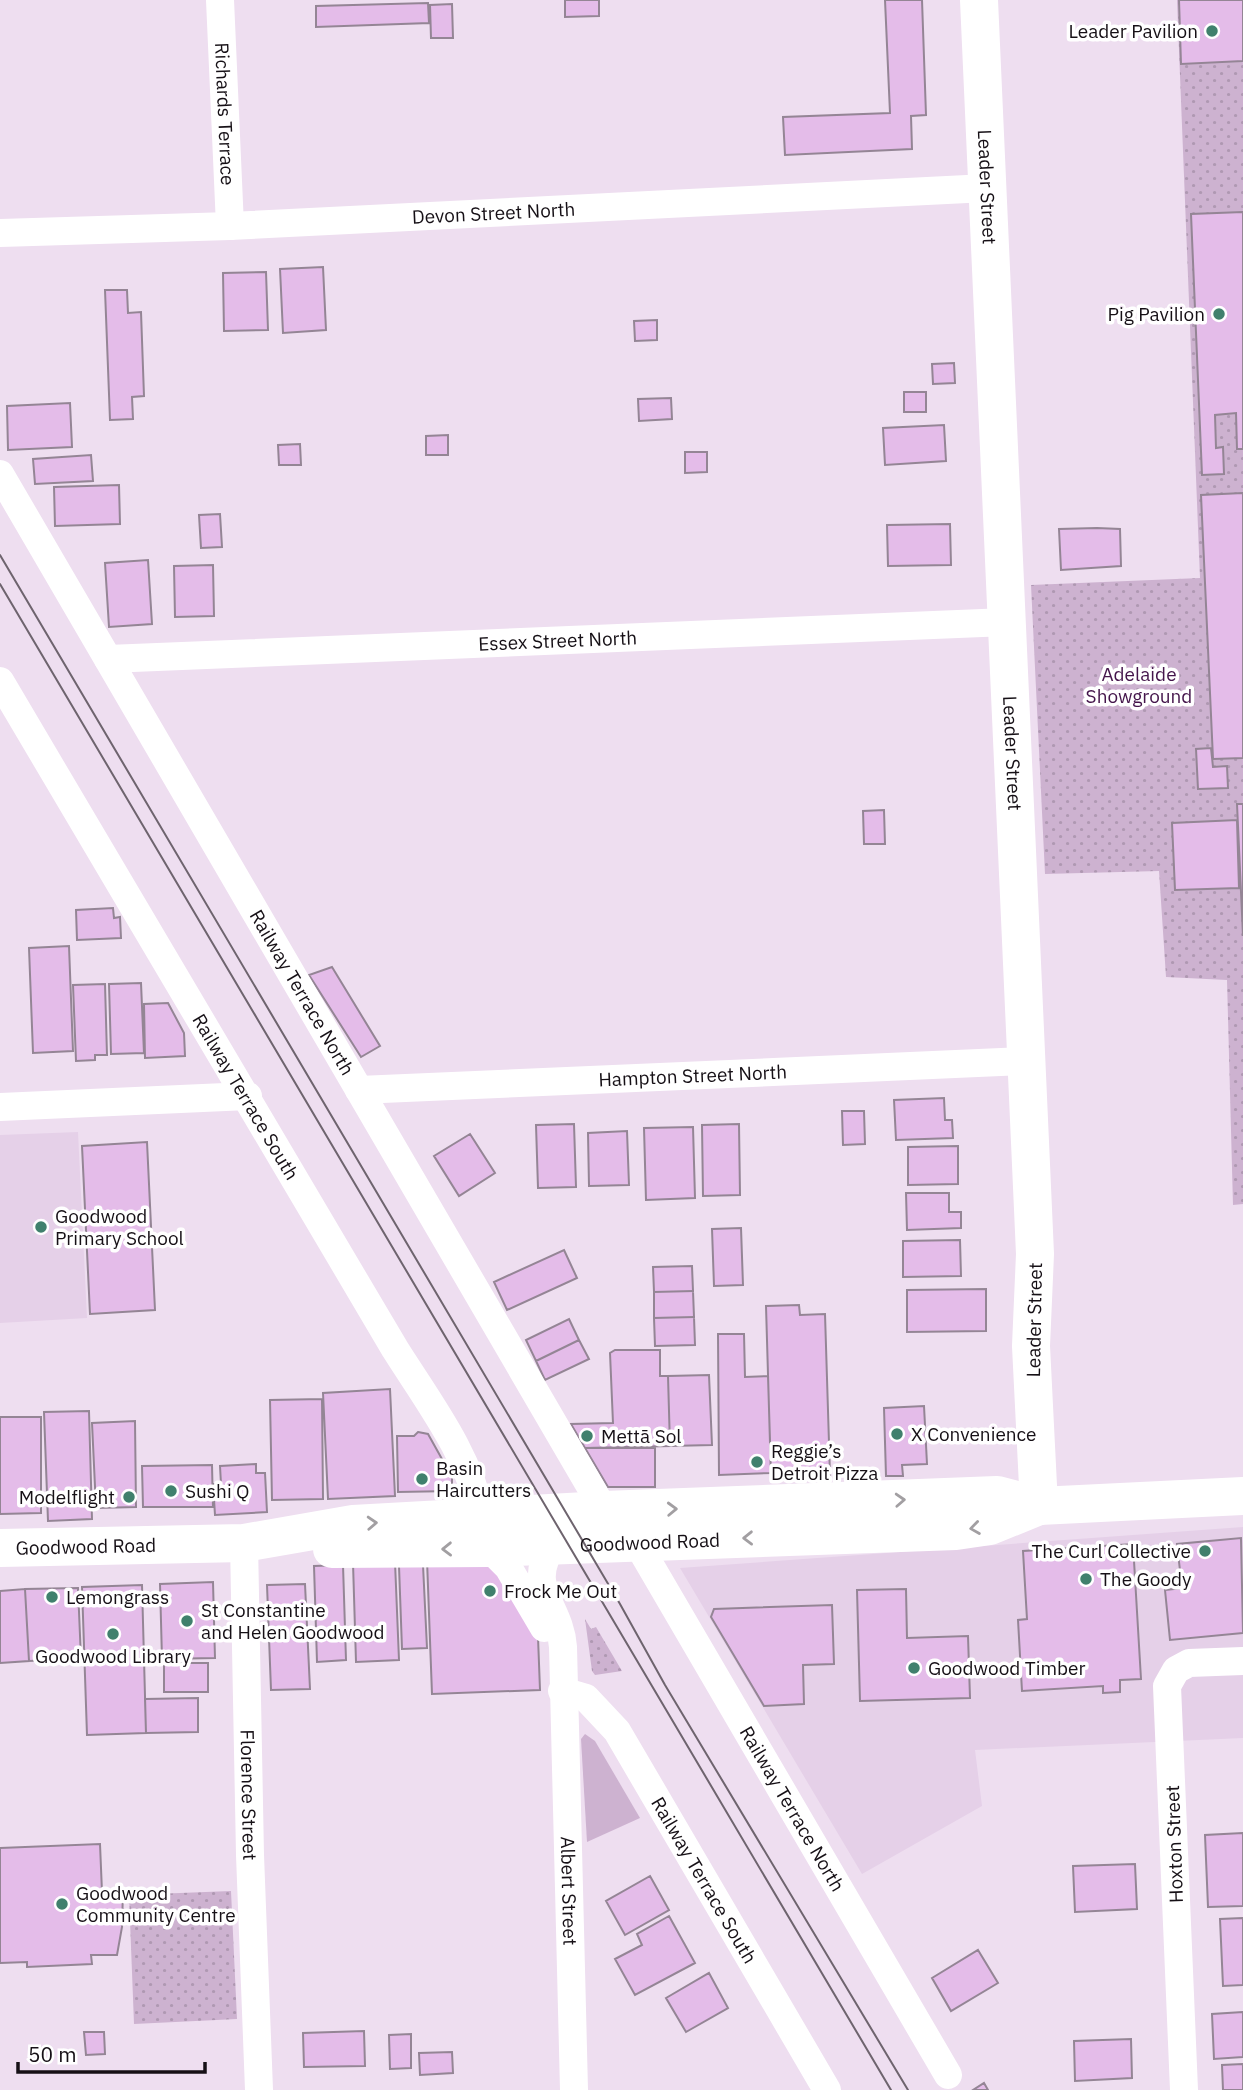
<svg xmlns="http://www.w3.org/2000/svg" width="1243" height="2090" font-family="'IBM Plex Sans',sans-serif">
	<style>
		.built { fill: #e5d0e8 }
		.grass { fill: #cdb2d0 }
		.park { fill: url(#park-dots) }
		.building { fill: #e4bce9; stroke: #948595; stroke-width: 2 }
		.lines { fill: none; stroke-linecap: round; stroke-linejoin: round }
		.street { stroke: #fff; stroke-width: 28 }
		.secondary { stroke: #fff; stroke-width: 38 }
		.tram { stroke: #6e646e; stroke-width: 2 }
		.oneway { stroke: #a29fa2 }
		.poi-dot { fill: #40806d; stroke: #fff; stroke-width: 2.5 }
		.labels { text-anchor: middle; stroke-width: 7; stroke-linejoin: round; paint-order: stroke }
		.poi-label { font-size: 19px; fill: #161016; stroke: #fff; text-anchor: start }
		.street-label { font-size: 19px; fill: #161016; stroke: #fff }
		.park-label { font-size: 19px; fill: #44154b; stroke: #fff }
	</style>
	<defs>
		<pattern id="park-dots" width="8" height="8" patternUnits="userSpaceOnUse" patternTransform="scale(1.75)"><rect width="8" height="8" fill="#cdb2d0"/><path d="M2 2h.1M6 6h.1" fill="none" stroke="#af98b2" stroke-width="1.8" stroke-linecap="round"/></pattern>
	</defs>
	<rect width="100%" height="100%" fill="#eedef0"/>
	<path class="built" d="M78 1132 87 1318 0 1323V1135Z
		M1243 1527V1738L975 1750 982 1806 862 1874 680 1568Z"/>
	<path class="grass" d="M585 1734 595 1741 640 1818 587 1842 581 1739Z"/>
	<path class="park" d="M1177 0H1243V1204L1233 1205 1227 980 1166 977 1159 871 1045 874 1031 585 1200 578Z
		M585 1619 591 1629 596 1627 622 1671 595 1675 592 1671Z
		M231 1891 237 2019 134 2024 129 1895Z"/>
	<path class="building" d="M565 0H599V16L565 17Z
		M885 0H922L926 115 911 116 912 149 785 155 783 117 890 113Z
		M1179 0H1243V61L1181 64Z
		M428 3 429 23 316 27V6Z
		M452 4 453 38H431L430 5Z
		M1243 212V449H1237L1236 413 1215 415 1216 448 1223 447 1224 474 1202 475 1191 214Z
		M323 267 326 330 283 333 280 269Z
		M266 272 268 330 224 331 223 273Z
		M105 290H127L128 313 141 312 144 396 132 397 133 419 110 420Z
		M657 320V340L635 341 634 321Z
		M954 363 955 383 933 384 932 364Z
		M904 392H926V412H904Z
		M671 398 672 419 639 421 638 399Z
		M70 403 72 447 8 450 7 406Z
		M944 425 946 461 885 465 883 428Z
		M448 435V455H426V436Z
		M300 444 301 465H279L278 445Z
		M685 452H707V472L685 473Z
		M91 455 93 481 35 484 33 459Z
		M119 485 120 524 55 526 54 487Z
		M1243 493V758L1213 759 1201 495Z
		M220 514 222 547 201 548 199 515Z
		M950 524 951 565 888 566 887 525Z
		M1097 528 1120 529 1121 566 1061 570 1059 529Z
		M148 560 152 624 109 627 105 563Z
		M213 565 214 616 175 617 174 566Z
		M1211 748 1213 767 1227 766 1228 788 1198 789 1196 749Z
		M1237 804H1243V936Z
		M884 810 885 844H864L863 811Z
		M1237 820 1239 888 1175 890 1172 823Z
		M113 908 114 918 120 917 121 938 77 940 76 910Z
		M69 946 73 1051 33 1053 29 948Z
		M332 967 380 1046 361 1057 309 975Z
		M141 983 144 1053 111 1054 109 984Z
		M105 984 107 1055H95V1060L76 1061 73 985Z
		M168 1003 184 1033 185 1056 145 1058 144 1004Z
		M944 1098 945 1120H952L953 1138 896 1140 894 1100Z
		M842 1111H864L865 1144 843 1145Z
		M574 1124 576 1187 538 1188 536 1125Z
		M739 1124 740 1195 703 1196 702 1125Z
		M693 1127 695 1198 646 1200 644 1128Z
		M627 1131 629 1185 589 1186 588 1133Z
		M470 1134 495 1173 459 1196 434 1156Z
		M147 1142 155 1310 90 1314 82 1146Z
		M958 1146V1184L908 1185V1147Z
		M906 1193H949V1212H961V1228L907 1230Z
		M741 1228 743 1285 714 1286 712 1229Z
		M960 1240 961 1276 903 1277V1241Z
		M564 1250 577 1278 507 1310 494 1282Z
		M692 1266 693 1291 654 1292 653 1267Z
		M986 1289V1331L907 1332V1290Z
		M693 1291 694 1317 654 1318V1292Z
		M799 1305 800 1315 825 1314 830 1475 771 1477 766 1306Z
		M694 1317 695 1345 655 1346 654 1318Z
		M569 1319 579 1340 536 1361 526 1340Z
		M718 1334H744L745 1377 768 1376 771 1473 719 1475Z
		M579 1340 589 1359 545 1380 536 1361Z
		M615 1350H660V1376H668L670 1446 585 1448 571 1424 613 1423 610 1353Z
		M709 1375 712 1445 670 1446 668 1376Z
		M390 1389 395 1496 328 1499 323 1393Z
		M322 1399 323 1499 272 1500 270 1400Z
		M924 1406 927 1464 902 1465 903 1476H886L884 1408Z
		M89 1411 92 1519 48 1521 44 1412Z
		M0 1417H41V1513L0 1514Z
		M135 1421 136 1507 96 1508 92 1423Z
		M418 1432 428 1434 452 1477V1491L398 1492 397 1436H414Z
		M585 1448H655V1487H608Z
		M256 1464V1473H265L267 1512 215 1515 213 1484H221L220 1466Z
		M212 1465 213 1507H143L142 1466Z
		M1241 1538 1243 1633 1170 1640 1165 1590 1182 1588 1177 1544Z
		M1133 1544 1141 1679 1120 1680V1692L1103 1693V1686L1022 1691 1018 1620 1027 1619 1023 1551Z
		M480 1558 495 1569 538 1637 540 1690 432 1694 427 1560Z
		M395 1562 399 1660 356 1662 353 1563Z
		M343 1565 346 1660 317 1662 314 1566Z
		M423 1565 427 1648 402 1649 399 1566Z
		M213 1582 215 1658 162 1659 160 1584Z
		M305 1584 310 1689 271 1690 267 1585Z
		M142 1585 146 1733 87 1735 82 1587Z
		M78 1588 81 1659 29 1661 25 1589Z
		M25 1589 29 1661 0 1663V1591Z
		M906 1589 907 1638 968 1636 970 1698 860 1701 857 1590Z
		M832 1605 834 1664 803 1665 804 1704 764 1706 711 1617 714 1609Z
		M164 1663H208V1692H164Z
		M198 1698V1732L146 1733 145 1699Z
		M1243 1833V1906L1208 1907 1205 1835Z
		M100 1844 102 1892 123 1890 122 1927 117 1955H91L92 1964 27 1967V1962L0 1963V1848Z
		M1135 1864 1137 1909 1075 1912 1073 1866Z
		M650 1876 669 1910 625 1935 606 1901Z
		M669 1916 695 1963 635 1995 615 1959 642 1945 637 1934Z
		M1243 1918V1985L1223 1986 1220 1919Z
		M978 1950 998 1983 951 2011 932 1978Z
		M709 1973 728 2008 686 2032 666 1998Z
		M1243 2012V2057L1214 2059 1212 2014Z
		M364 2031 365 2066 304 2067 303 2033Z
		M84 2032H104L105 2054 86 2055Z
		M411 2034V2068L390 2069 389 2035Z
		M1131 2039 1132 2078 1075 2081 1074 2041Z
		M452 2052 453 2073 420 2075 419 2053Z
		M1243 2064V2090H1223L1222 2065Z
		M984 2083 988 2090H973Z"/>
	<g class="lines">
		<g class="street">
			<path id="s1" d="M220 0 230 226"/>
			<path id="s2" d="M0 233 230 226 987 188"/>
			<path id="s3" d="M0 474 604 1510"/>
			<path id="s4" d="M108 659 1007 622"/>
			<path id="s5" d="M0 681 395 1349C429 1403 469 1454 482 1518"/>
			<path id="s6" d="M359 1090 1026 1061"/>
			<path d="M0 1107 248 1096"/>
			<path id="s7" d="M636 1541 948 2075"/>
			<path id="s8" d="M244 1543 250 1855 259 2090"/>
			<path id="s9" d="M553 1545C524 1588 560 1604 563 1647L574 2090"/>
			<path d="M489 1548 508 1567 544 1628"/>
			<path id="s10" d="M562 1691 586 1698 617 1731 827 2090"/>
			<path d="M1184 2090 1167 1686 1176 1670 1189 1663 1243 1661"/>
		</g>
		<g class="secondary">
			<path id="s11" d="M979 0 1035 1254 1031 1346 1039 1506"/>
			<path id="s12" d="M0 1548 244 1543 353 1524 604 1510 997 1495 1039 1506 1243 1496"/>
			<path id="s13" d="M332 1549 489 1548 956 1531 990 1526 1039 1506"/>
		</g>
		<path class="tram" d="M0 555 620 1604 665 1685 908 2090
			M0 584 891 2090"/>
	</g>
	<defs><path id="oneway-chevron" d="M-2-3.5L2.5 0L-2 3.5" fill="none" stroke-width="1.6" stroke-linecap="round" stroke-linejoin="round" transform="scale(1.75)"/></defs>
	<g class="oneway">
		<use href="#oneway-chevron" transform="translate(900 1500) rotate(-3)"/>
		<use href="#oneway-chevron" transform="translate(672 1509) rotate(-2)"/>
		<use href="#oneway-chevron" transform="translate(372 1523) rotate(-3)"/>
		<use href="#oneway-chevron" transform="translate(975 1528) rotate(172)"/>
		<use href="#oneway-chevron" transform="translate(748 1538) rotate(179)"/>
		<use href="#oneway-chevron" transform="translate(447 1549) rotate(179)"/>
	</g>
	<g class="poi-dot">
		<circle cx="1212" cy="31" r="7"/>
		<circle cx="1219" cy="314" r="7"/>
		<circle cx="41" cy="1227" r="7"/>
		<circle cx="897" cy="1434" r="7"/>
		<circle cx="587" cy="1436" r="7"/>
		<circle cx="757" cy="1462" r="7"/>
		<circle cx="422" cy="1479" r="7"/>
		<circle cx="171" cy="1491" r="7"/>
		<circle cx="129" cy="1497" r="7"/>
		<circle cx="1205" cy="1551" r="7"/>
		<circle cx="1086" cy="1579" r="7"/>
		<circle cx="490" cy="1591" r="7"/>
		<circle cx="52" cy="1597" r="7"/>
		<circle cx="187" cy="1621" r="7"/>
		<circle cx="113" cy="1634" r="7"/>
		<circle cx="914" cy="1668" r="7"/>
		<circle cx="62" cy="1904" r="7"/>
	</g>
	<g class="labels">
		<g class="poi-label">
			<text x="1198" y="38" text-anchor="end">Leader Pavilion</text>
			<text x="1205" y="321" text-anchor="end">Pig Pavilion</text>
			<text x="55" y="1223">Goodwood<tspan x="55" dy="22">Primary School</tspan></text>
			<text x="911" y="1441">X Convenience</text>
			<text x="601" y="1443">Mettā Sol</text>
			<text x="771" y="1458">Reggie’s<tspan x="771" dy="22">Detroit Pizza</tspan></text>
			<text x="436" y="1475">Basin<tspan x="436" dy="22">Haircutters</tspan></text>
			<text x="185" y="1498">Sushi Q</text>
			<text x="115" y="1504" text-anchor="end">Modelflight</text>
			<text x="1191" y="1558" text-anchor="end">The Curl Collective</text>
			<text x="1100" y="1586">The Goody</text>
			<text x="504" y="1598">Frock Me Out</text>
			<text x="66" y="1604">Lemongrass</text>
			<text x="201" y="1617">St Constantine<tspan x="201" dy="22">and Helen Goodwood</tspan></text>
			<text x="113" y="1663" text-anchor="middle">Goodwood Library</text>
			<text x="928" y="1675">Goodwood Timber</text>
			<text x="76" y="1900">Goodwood<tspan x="76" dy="22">Community Centre</tspan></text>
		</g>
		<g class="street-label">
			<text dy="7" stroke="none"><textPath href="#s1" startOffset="114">Richards Terrace</textPath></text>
			<text dy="7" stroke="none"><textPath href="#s11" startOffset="187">Leader Street</textPath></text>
			<text dy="7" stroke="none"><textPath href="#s2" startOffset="494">Devon Street North</textPath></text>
			<text dy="7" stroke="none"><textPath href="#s4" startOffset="450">Essex Street North</textPath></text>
			<text dy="7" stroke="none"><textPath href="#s11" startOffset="754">Leader Street</textPath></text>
			<text dy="7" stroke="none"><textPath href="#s3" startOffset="600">Railway Terrace North</textPath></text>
			<text dy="7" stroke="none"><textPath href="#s6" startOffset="334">Hampton Street North</textPath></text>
			<text dy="7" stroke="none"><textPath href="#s5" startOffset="483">Railway Terrace South</textPath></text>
			<text transform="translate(1034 1320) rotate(-89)" y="7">Leader Street</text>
			<text dy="7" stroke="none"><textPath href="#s13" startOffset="318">Goodwood Road</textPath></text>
			<text dy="7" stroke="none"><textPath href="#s12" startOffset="86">Goodwood Road</textPath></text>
			<text dy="7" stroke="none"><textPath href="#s8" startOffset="252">Florence Street</textPath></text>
			<text dy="7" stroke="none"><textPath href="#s7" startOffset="310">Railway Terrace North</textPath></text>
			<text transform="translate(1174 1844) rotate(-92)" y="7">Hoxton Street</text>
			<text dy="7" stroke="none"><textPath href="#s10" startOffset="243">Railway Terrace South</textPath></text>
			<text dy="7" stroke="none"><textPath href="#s9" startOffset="352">Albert Street</textPath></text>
		</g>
		<g class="park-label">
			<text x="1139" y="681">Adelaide<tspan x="1139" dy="22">Showground</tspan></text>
		</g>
	</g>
	<path d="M18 2062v10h187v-10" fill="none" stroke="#161016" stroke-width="3.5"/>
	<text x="28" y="2062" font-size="21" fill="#161016" stroke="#ffffff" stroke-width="5" paint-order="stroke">50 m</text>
</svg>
